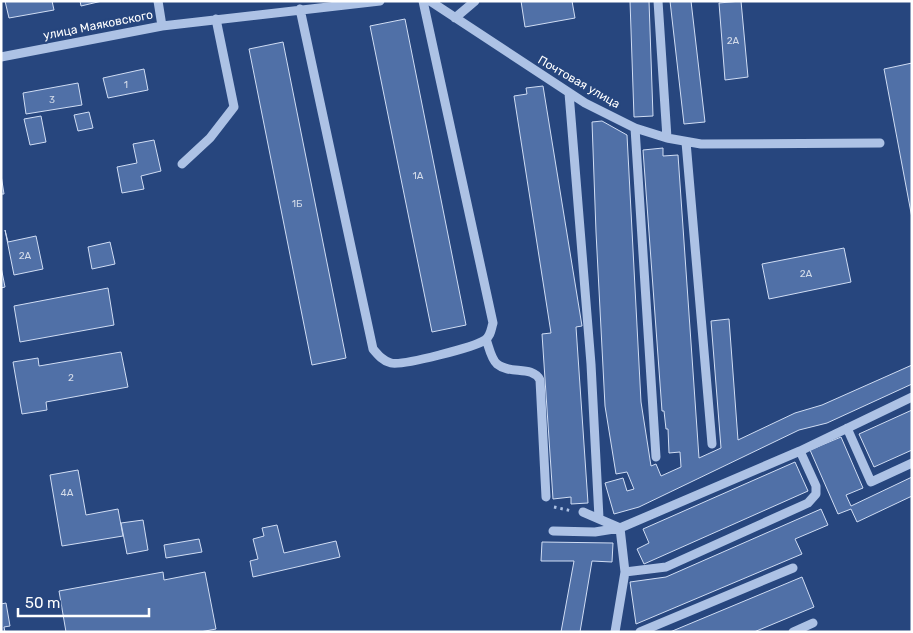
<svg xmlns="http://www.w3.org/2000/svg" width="913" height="633" font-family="Rubik,sans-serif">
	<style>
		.building { fill: #5070a7; stroke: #d0ddf4 }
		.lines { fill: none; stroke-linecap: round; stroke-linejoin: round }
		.path { stroke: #adc2e5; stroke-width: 3; stroke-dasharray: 2.5 4; stroke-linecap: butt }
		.minor { stroke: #adc2e5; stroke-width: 9 }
		.labels { text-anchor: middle; stroke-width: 4.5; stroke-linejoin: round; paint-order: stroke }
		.number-label { font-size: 10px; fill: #d3dbe9 }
		.street-label { font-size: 12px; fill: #fff; stroke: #27467e }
	</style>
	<rect width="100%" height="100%" fill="#27467e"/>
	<path class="building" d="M5 1H52L54 10 9 18Z
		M80 1H102L81 6Z
		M521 1H572L575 18 525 27Z
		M630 1H649L653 116 634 117Z
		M670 1H691L705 122 684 124Z
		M741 1 748 77 725 80 719 3Z
		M405 19 466 325 432 332 370 26Z
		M283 42 346 358 312 365 249 49Z
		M912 63V218L884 69Z
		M144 69 148 90 108 98 103 78Z
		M78 83 82 105 26 114 23 93Z
		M543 86 582 326 576 327 588 503 571 504V497L553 499 542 334 551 333 514 96 527 94 526 88Z
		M89 112 93 128 78 131 74 115Z
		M41 116 46 142 30 145 24 119Z
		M602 121 627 135 641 402 651 466 656 464 661 476 681 467 680 452 669 453 668 429H666L664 411H662L643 150 663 148V156L678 155 699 458 721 448 711 321 729 319 738 440 795 413 822 405 912 365V384L827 423 799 430 639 507 614 514 605 483 623 478 627 491 634 489 627 472 616 474 605 406 596 232 592 122Z
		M154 140 161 171 141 176 144 189 122 193 117 167 137 163 133 144Z
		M1 175 4 194H1Z
		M5 230 8 242 36 236 43 269 14 275Z
		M110 242 115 264 92 269 88 247Z
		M844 248 851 282 769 299 762 264Z
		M1 267 5 287 1 288Z
		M108 288 114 325 20 342 14 306Z
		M121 352 128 387 46 402 47 410 22 414 13 362 38 358 39 366Z
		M912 410V450L874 467 859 434Z
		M841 437 863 488 846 495 851 506 912 477V496L857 522 851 509 838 514 810 450Z
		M795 462 808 491 644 564 637 549 649 543 643 529Z
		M78 470 86 515 118 509 123 536 62 546 50 475Z
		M821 509 828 525 795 539 802 554 636 624 630 582 666 577Z
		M143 520 148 550 127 554 121 523Z
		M277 525 284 553 336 541 340 557 253 577 250 561 258 559 253 539 264 536 262 528Z
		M199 539 202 552 166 558 164 545Z
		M542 542 613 543 612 562 592 561 580 632H561L574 561H541Z
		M163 572 164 580 205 572 216 629 200 632H66L59 591Z
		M802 577 814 607 754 632H670Z
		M6 603 10 626 4 627 5 632H1V604Z"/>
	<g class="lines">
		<path class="path" d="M554 507 572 511"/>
		<path class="minor" d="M158 1 162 26
			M430 1 585 103 635 128 667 138 701 144 880 143
			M658 1 667 138
			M300 9 373 349C378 355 383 361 391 363 402 366 475 347 485 340 491 336 491 329 493 323L423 1
			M455 18 475 1
			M1 57 162 26 380 1
			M569 93 591 364 599 518
			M635 128 656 457
			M686 142 712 444
			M182 164 210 138 234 107 216 19
			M486 339C489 347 491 359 497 364 510 375 532 365 540 380L546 497
			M847 428 871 482 912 463
			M583 512 620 528 800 451 912 397
			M553 531 595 532 620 528 625 572 615 632
			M625 572 666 567 808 503 816 494V486L800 451
			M640 632 793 568
			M793 632 813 623"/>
	</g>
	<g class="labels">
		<g class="number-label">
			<text x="733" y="44">2А</text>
			<text x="126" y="88">1</text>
			<text x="52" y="103">3</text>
			<text x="418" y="179">1А</text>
			<text x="297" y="207">1Б</text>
			<text x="25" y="259">2А</text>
			<text x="806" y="277">2А</text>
			<text x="71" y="381">2</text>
			<text x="67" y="496">4А</text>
		</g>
		<g class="street-label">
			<text transform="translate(98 25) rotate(-11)" y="4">улица Маяковского</text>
			<text transform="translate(579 82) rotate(30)" y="4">Почтовая улица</text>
		</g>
	</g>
	<rect width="913" height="633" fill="none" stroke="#ffffff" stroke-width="5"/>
	<path d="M18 608v8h131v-8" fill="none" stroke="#ffffff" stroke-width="2.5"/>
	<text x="25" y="608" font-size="15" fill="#ffffff" stroke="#27467e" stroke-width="4" paint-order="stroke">50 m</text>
</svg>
